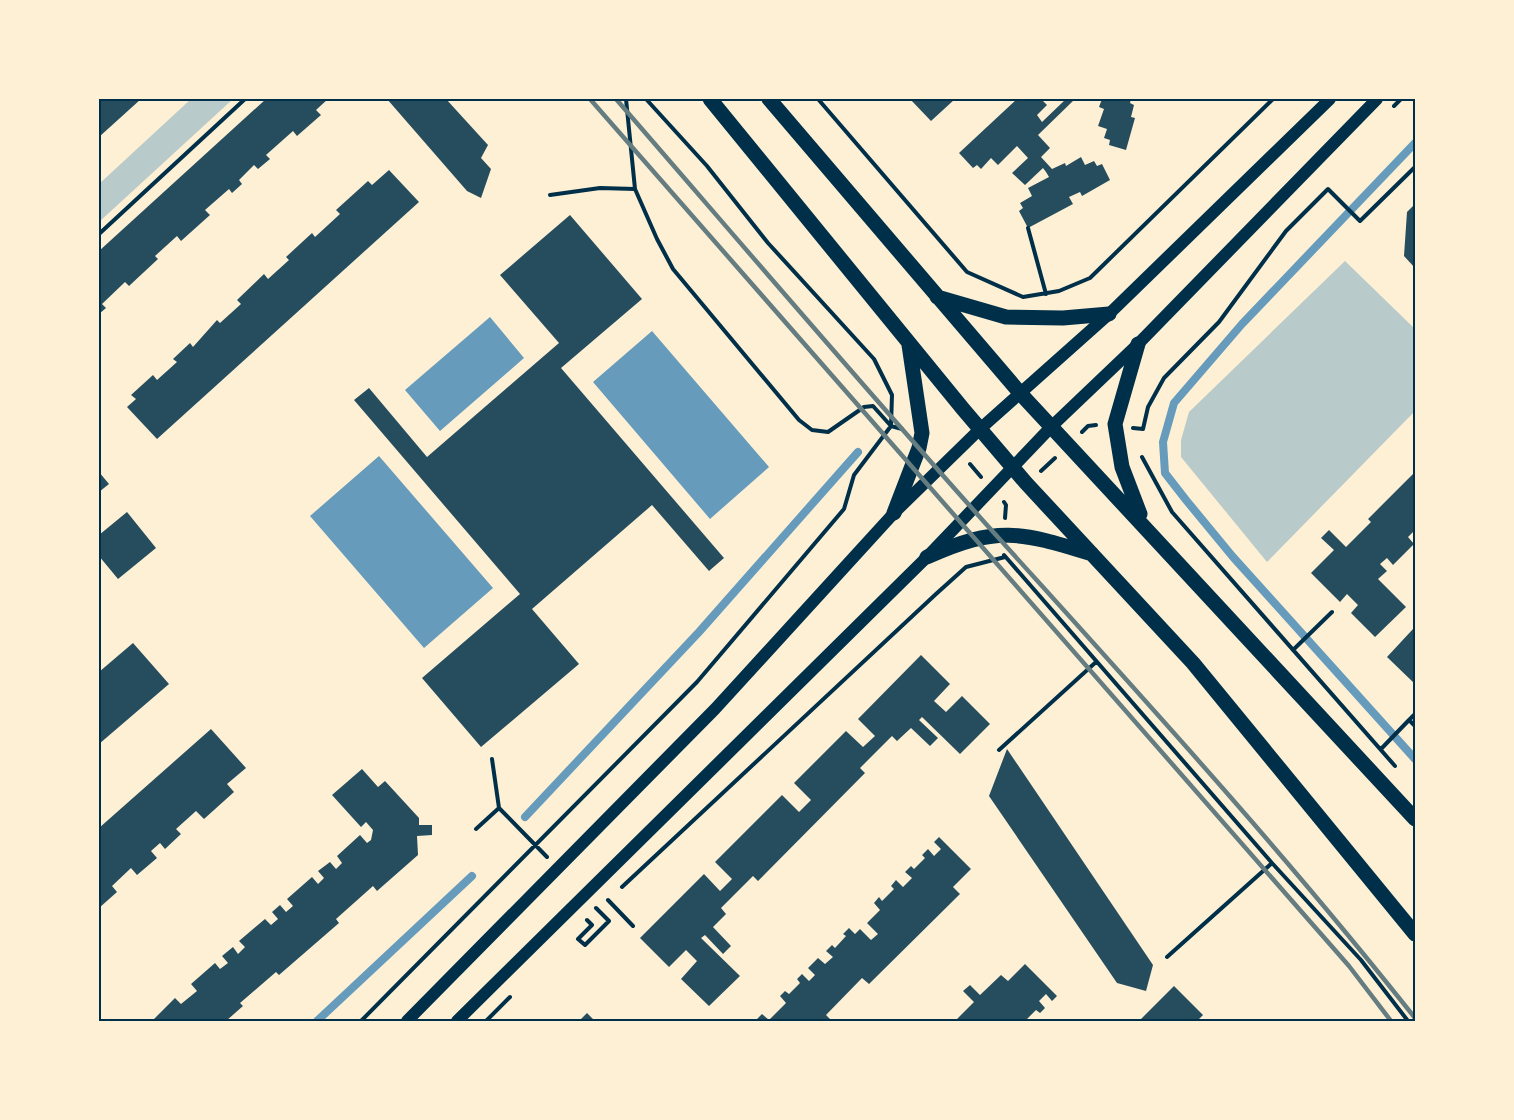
<svg xmlns="http://www.w3.org/2000/svg" width="1514" height="1120" font-family="Figtree,sans-serif">
	<style>
		.green { fill: #b9caca }
		.water { fill: #669bbc }
		.lines { fill: none; stroke-linecap: round; stroke-linejoin: round }
		.stream { stroke: #669bbc; stroke-width: 8 }
		.building { fill: #264d5e }
		.path { stroke: #003049; stroke-width: 4 }
		.secondary { stroke: #003049; stroke-width: 12 }
		.primary { stroke: #003049; stroke-width: 15 }
		.rail { stroke: #657d81; stroke-width: 4.5 }
		.neatline { fill: none; stroke: #003049; stroke-width: 2 }
	</style>
	<rect width="100%" height="100%" fill="#fdf0d5"/>
	<path class="green" d="M191 99H233L99 222V184Z
		M1345 261 1415 329V411L1267 562 1181 457V440L1189 412Z"/>
	<path class="water" d="M490 317 524 358 440 431 405 390Z
		M652 331 769 467 710 519 593 382Z
		M379 456 493 588 424 648 310 516Z"/>
	<g class="lines">
		<path class="stream" d="M1415 143 1242 324 1174 403 1163 442 1165 473 1186 500 1233 557 1415 759
			M525 817 699 632 858 452
			M317 1021 472 876"/>
	</g>
	<path class="building" d="M99 99H141L99 137Z
		M266 99H328L316 110 321 115 297 136 293 131 266 155 270 159 258 169 254 165 239 180 242 184 232 193 229 189 205 210 210 215 181 241 177 236 155 256 158 259 129 286 125 282 102 304 106 308 99 314V251Z
		M387 99H446L488 145 481 158 491 169 481 198 467 191Z
		M910 99H955L931 121Z
		M1017 99H1046L1043 101 1047 105 1037 115 1042 122 1066 99H1075L1038 135 1050 148 1041 157 1052 169 1065 163 1066 166 1081 157 1085 165 1094 161 1097 166 1102 164 1110 180 1082 196 1080 192 1069 197 1073 204 1028 228 1019 211 1023 208 1020 203 1032 196 1028 188 1049 177 1046 172 1043 168 1025 185 1012 173 1028 158 1017 146 998 165 991 158 981 169 977 165 973 168 959 153Z
		M1102 99H1131L1130 103 1134 105 1131 117 1135 118 1126 150 1109 145 1110 140 1104 138 1107 129 1098 126 1104 109 1099 107Z
		M389 170 419 202 157 439 127 407 136 399 131 395 153 375 157 380 177 362 173 359 190 343 193 347 217 320 220 323 241 304 237 300 264 274 268 279 289 260 286 257 312 233 315 237 340 214 336 210 368 181 372 185Z
		M1415 204V268L1404 256 1407 212Z
		M570 215 642 299 561 368 724 558 709 571 652 505 532 609 579 664 481 747 422 678 520 594 354 400 369 388 427 457 559 343 500 275Z
		M99 472 109 484 99 492Z
		M1415 472V530L1408 537 1414 544 1393 565 1387 558 1380 564 1387 571 1378 579 1406 607 1375 637 1351 613 1358 605 1347 594 1340 602 1311 573 1334 550 1321 538 1329 530 1346 547 1371 522 1368 519Z
		M127 512 156 548 118 579 99 556V535Z
		M1413 629 1415 631V684L1387 657Z
		M133 643 169 684 99 744V672Z
		M921 655 950 684 934 701 946 712 962 696 990 724 960 754 922 717 919 720 938 738 930 746 911 728 897 741 892 736 860 768 865 773 758 881 753 876 721 908 726 914 713 927 731 946 723 954 705 935 701 938 740 976 709 1006 681 979 697 961 686 950 669 967 640 938 704 874 720 891 732 879 715 862 782 795 799 812 811 800 794 783 846 731 863 747 875 736 858 719Z
		M211 729 246 768 227 784 234 792 204 819 196 811 176 829 181 834 165 849 160 843 151 851 157 858 137 875 131 868 112 886 117 892 99 908V828Z
		M1007 749 1153 965 1146 991 1117 983 989 796Z
		M362 769 378 787 385 781 419 818V825H432V835L417 836 418 855 377 891 373 886 336 919 339 923 279 975 276 972 240 1003 243 1006 226 1021H152L175 998 181 1004 197 991 191 984 215 963 220 969 228 963 222 956 233 947 238 954 245 947 239 941 265 919 271 925 278 919 272 912 280 905 286 912 293 906 287 899 312 877 318 884 324 878 318 871 330 862 336 869 342 863 337 856 360 835 367 843 371 840 373 830 366 822 361 827 332 795Z
		M939 837 971 869 953 887 960 894 869 984 862 978 826 1015 832 1021H759L757 1019 762 1014 769 1020 786 1003 780 996 785 991 789 994 800 983 797 979 802 974 809 981 815 975 808 968 818 958 825 964 833 957 826 951 832 945 835 948 846 936 843 934 849 928 855 934 860 929 871 940 878 934 867 923 880 910 874 903 879 897 882 901 894 889 891 886 896 880 903 887 912 878 905 872 911 866 914 869 925 858 922 855 928 849 934 856 941 849 934 842Z
		M1025 964 1057 996 1052 1001 1046 994 1039 1001 1045 1008 1040 1013 1036 1010 1025 1021H955L974 1002 963 991 970 985 980 995 1001 975 1008 981Z
		M1174 986 1203 1015 1197 1021H1139Z
		M587 1013 595 1021H579Z"/>
	<g class="lines">
		<path class="path" d="M626 99 635 189 657 239 673 269 799 420 812 430 828 432 864 407 873 406 891 426 902 429
			M818 99 967 272 1023 297 1059 291 1090 278 1273 99
			M1394 106 1401 99
			M550 195 600 188 635 189
			M1028 228 1046 294
			M99 234 245 99
			M1133 428 1143 429 1148 407 1164 378 1219 322 1286 231 1328 189 1360 221 1415 167
			M1082 432 1088 426 1096 425
			M1142 457 1172 512 1395 766
			M970 464 981 477
			M1041 471 1055 458
			M1004 502 1006 505 1005 518
			M1004 555 1272 863 1361 960 1408 1021
			M1293 650 1332 612
			M1415 714 1409 720 1415 726
			M1381 749 1409 720
			M999 750 1096 662
			M499 808 547 857
			M476 829 499 808 492 759
			M622 887 936 594 966 567 1005 557
			M608 900 633 926
			M587 920 592 925 578 939 585 945 609 921 596 908
			M1167 957 1272 863
			M361 1021 697 682 844 509 854 475 891 426 892 395 874 359 768 243 707 166 646 99
			M486 1021 510 997"/>
		<path class="secondary" d="M407 1021 715 709 894 513 980 429 1109 314 1330 99
			M457 1021 927 557 1052 426 1138 344 1377 99"/>
		<path class="primary" d="M710 99 963 409 1026 483 1193 663 1415 934
			M769 99 1020 393 1415 819
			M937 297 1006 317 1063 318 1109 314
			M1138 344 1115 424 1122 467 1140 514
			M894 513 919 448 922 433 909 345
			M927 557C998 525 1020 532 1092 554"/>
		<path class="rail" d="M590 99 1349 966 1391 1021
			M616 99C739 241 861 384 986 524 1132 686 1280 847 1415 1018"/>
	</g>
	<rect width="1514" height="1120" fill="none" stroke="#fdf0d5" stroke-width="201"/>
	<rect x="100" y="100" width="1314" height="920" class="neatline"/>
</svg>
